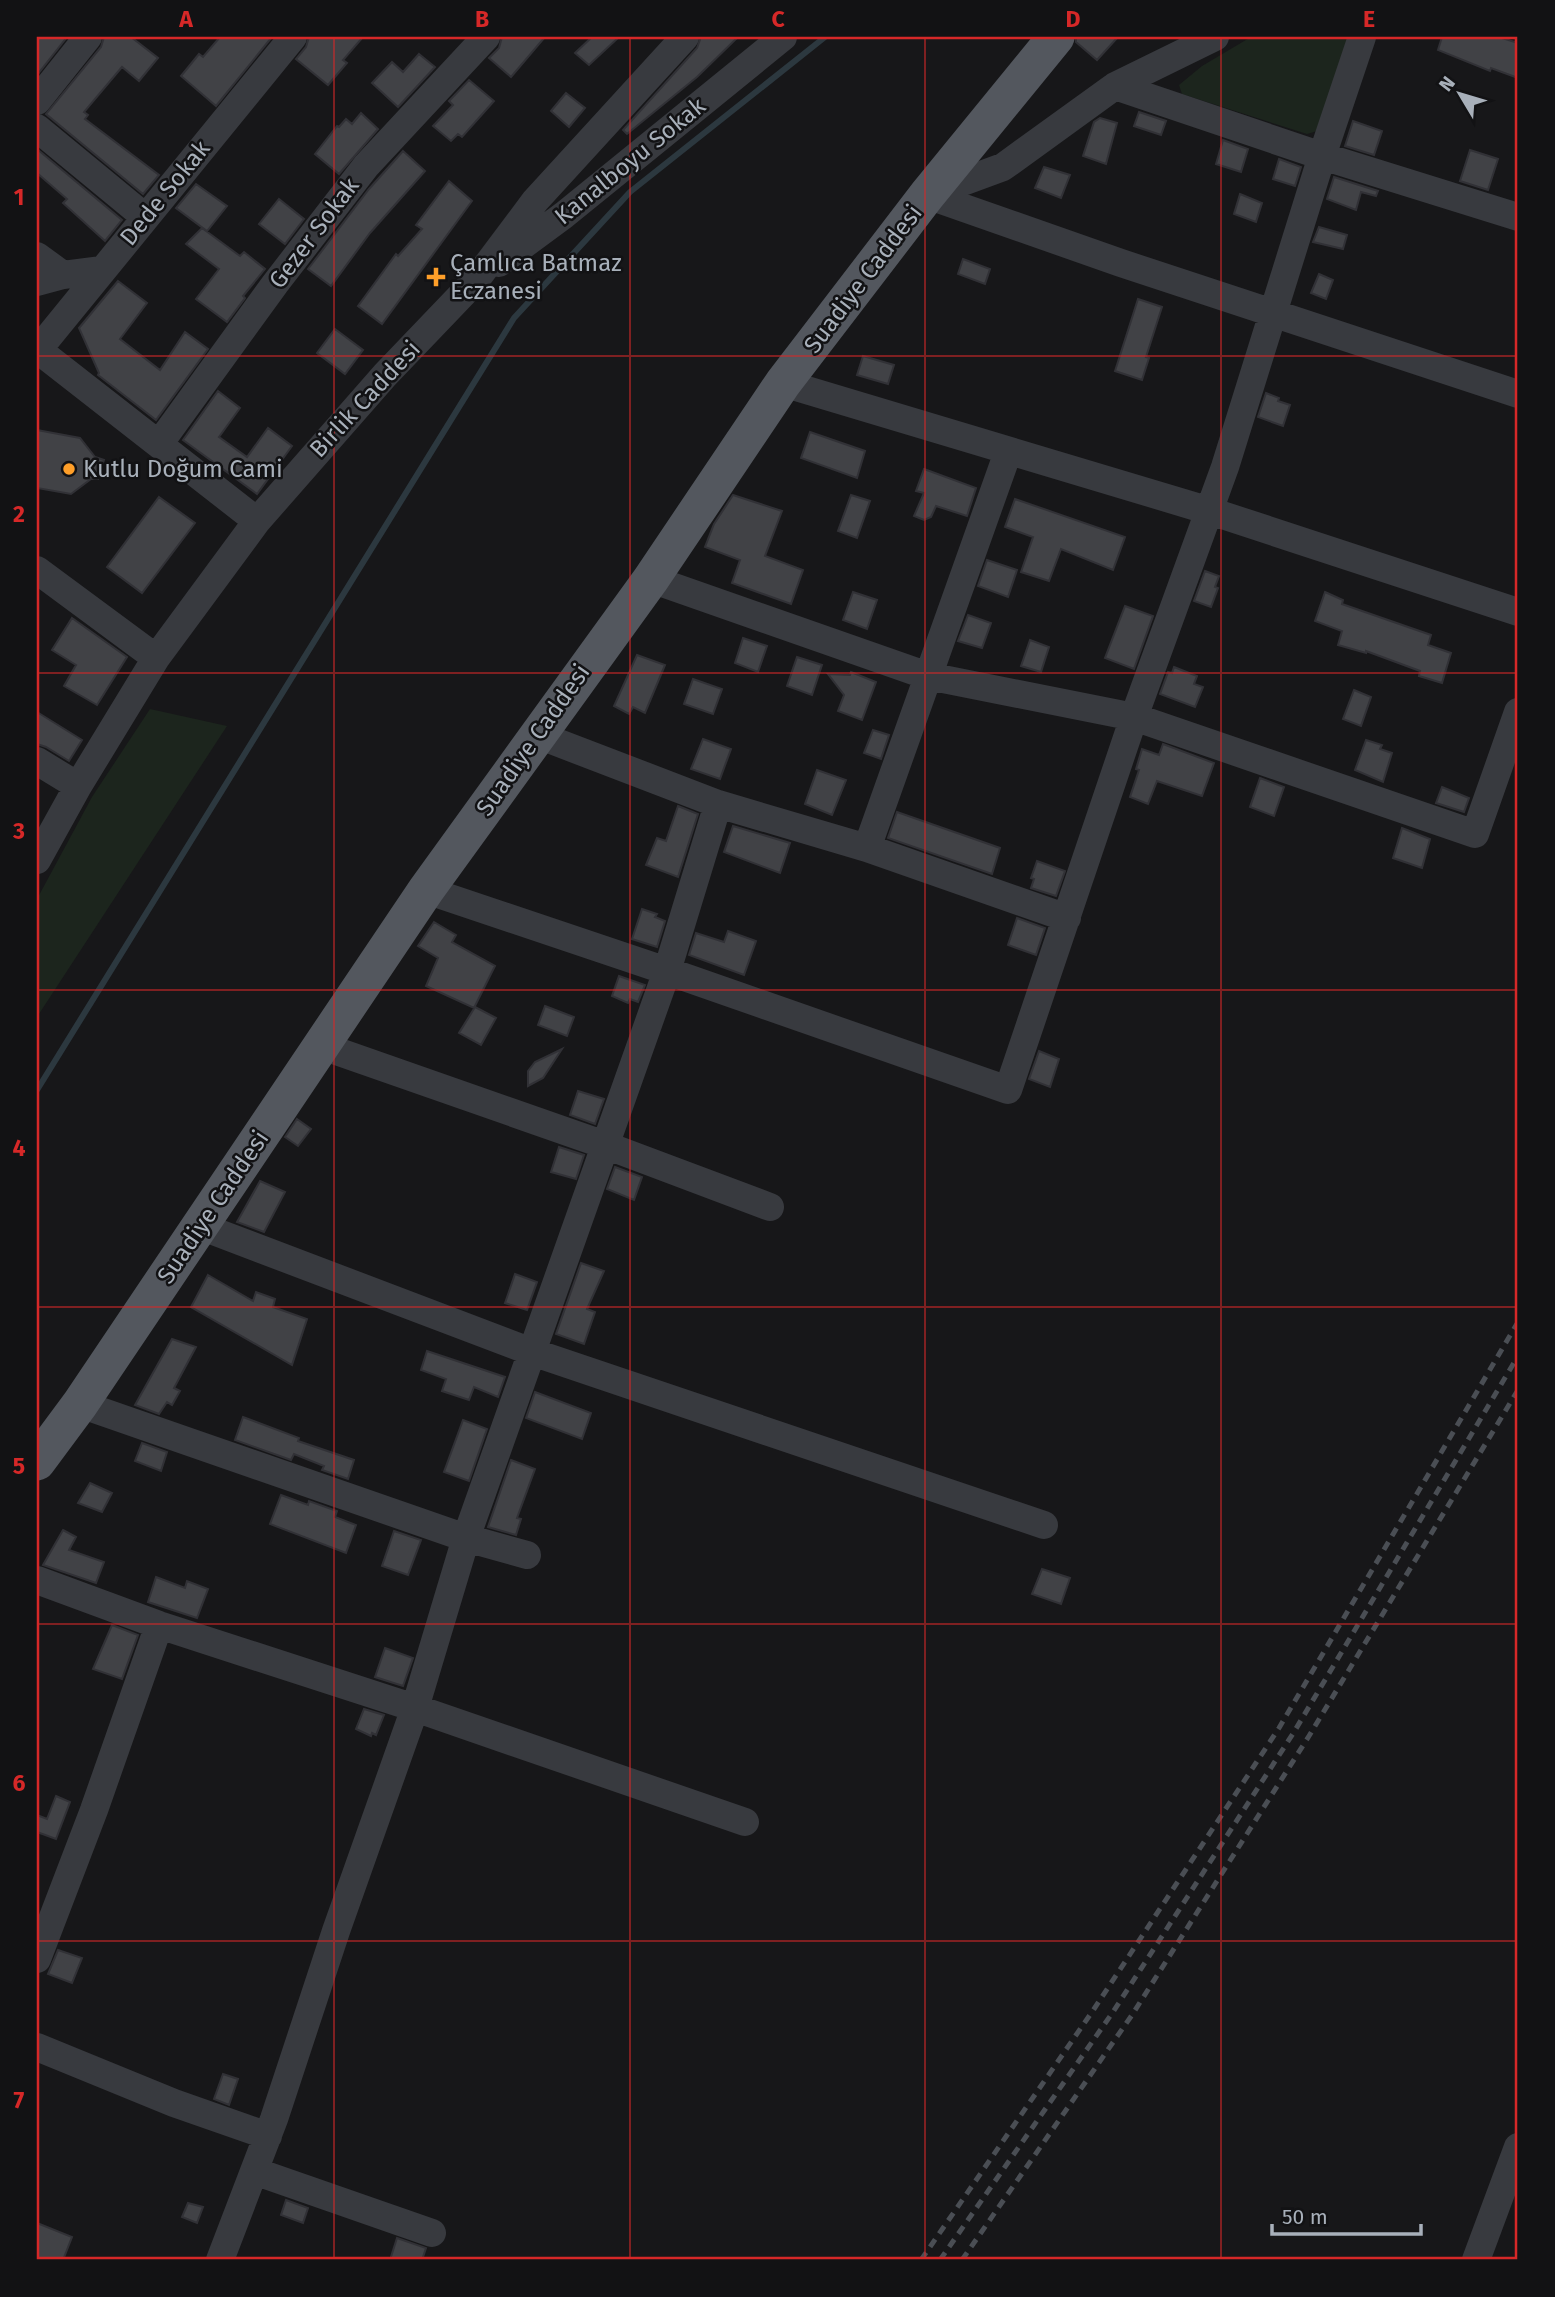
<svg xmlns="http://www.w3.org/2000/svg" width="1555" height="2297" font-family="'Fira Sans',sans-serif">
	<style>
		.green { fill: #1c251d }
		.lines { fill: none; stroke-linecap: round; stroke-linejoin: round }
		.stream { stroke: #2c383f; stroke-width: 6 }
		.building { fill: #414246; stroke: #313136; stroke-width: 2 }
		.minor { stroke: #383a3f; stroke-width: 28 }
		.major { stroke: #53575e; stroke-width: 37 }
		.rail { stroke: #4a4e54; stroke-width: 5; stroke-dasharray: 9 7; stroke-linecap: butt }
		.grid { fill: none; stroke: #d62828; stroke-width: 2; stroke-opacity: 0.55 }
		.poi-dot { fill: #ff9f29; stroke: #121214; stroke-width: 2.5 }
		.labels { text-anchor: middle; stroke-width: 5; stroke-linejoin: round; paint-order: stroke }
		.street-label { font-size: 24px; fill: #a8b0ba; stroke: #121214 }
		.poi-label { font-size: 24px; fill: #a8b0ba; stroke: #121214; text-anchor: start }
		.neatline { fill: none; stroke: #d62828; stroke-width: 2.5 }
		.grid-label { font-size: 23px; text-anchor: middle; font-weight: bold; fill: #d62828 }
	</style>
	<rect width="100%" height="100%" fill="#171719"/>
	<path class="green" d="M1251 37H1348L1317 131 1307 134 1182 94 1179 85 1202 66Z
		M150 709 227 726 37 1017V899L92 797Z"/>
	<g class="lines">
		<path class="stream" d="M37 1090 514 318 630 192 825 37"/>
	</g>
	<path class="building" d="M37 37H67L37 75Z
		M104 37H131L158 58 139 81 122 67 84 112 88 115 85 119 159 175 143 194 46 114 101 47Z
		M220 37H272L216 106 181 76 199 54 203 57Z
		M309 37H363L343 60 347 63 328 85 296 59 306 47Z
		M502 37H545L511 77 489 58 499 48Z
		M592 37H619L589 65 575 53Z
		M701 37H738L697 77 627 134 623 130 697 48Z
		M1076 37H1118L1097 60 1076 42Z
		M1442 37H1499L1518 43V78L1491 68 1490 71 1438 50Z
		M419 54 435 67 398 107 372 83 392 62 403 72Z
		M469 80 494 101 462 137 458 134 451 141 433 126 453 105 449 101Z
		M566 93 585 108 569 127 551 111Z
		M1139 112 1166 121 1161 135 1134 126Z
		M361 113 378 129 339 174 315 154 337 126 339 127 346 119 352 124Z
		M1100 118 1117 123 1106 164 1083 156 1094 122Z
		M1353 121 1382 131 1374 155 1345 146Z
		M1223 140 1248 149 1241 172 1216 164Z
		M37 149 122 220 105 241 63 203 67 199 37 173Z
		M1470 150 1498 159 1488 190 1460 181Z
		M403 151 425 171 370 233 331 286 308 269 369 189Z
		M1279 159 1301 167 1295 186 1273 179Z
		M1044 167 1070 175 1061 198 1035 188Z
		M1334 177 1378 191 1376 196 1361 192 1356 210 1327 199Z
		M449 181 472 201 382 324 358 306 396 254 398 256 422 229 416 225Z
		M196 184 227 206 207 231 176 208Z
		M1240 194 1262 203 1256 222 1234 214Z
		M279 199 304 219 285 244 259 224Z
		M1319 227 1347 235 1343 249 1313 242Z
		M202 228 240 256 244 252 265 269 243 296 245 298 227 322 196 299 219 269 186 244Z
		M963 259 990 269 985 284 958 274Z
		M1319 274 1333 280 1326 299 1311 293Z
		M118 281 147 303 120 339 160 370 185 332 208 349 156 420 98 375 99 373 79 328Z
		M1138 299 1162 307 1146 357 1149 358 1142 380 1115 371Z
		M335 329 363 350 345 374 317 353Z
		M863 356 894 365 888 384 857 375Z
		M218 391 240 408 219 437 247 457 268 428 292 446 257 494 183 440Z
		M1266 393 1279 398 1278 401 1290 405 1283 426 1258 417Z
		M37 430 80 438 95 457 104 460 98 479H91L71 494 37 488Z
		M810 432 865 451 857 478 801 458Z
		M924 469 976 488 967 516 936 506 931 517 924 520 914 516 924 493 916 491Z
		M733 495 782 511 765 556 803 570 791 604 732 583 740 560 705 547 714 524Z
		M851 495 870 501 857 538 838 531Z
		M159 497 195 523 142 593 107 567Z
		M1015 499 1125 537 1113 570 1061 549 1049 581 1021 572 1033 537 1005 527Z
		M987 560 1017 570 1008 597 978 586Z
		M1205 571 1219 576 1215 587 1218 588 1211 607 1194 601Z
		M853 592 877 600 867 629 843 620Z
		M1325 592 1343 600 1342 604 1431 635 1428 645 1451 653 1442 683 1419 676 1420 671 1366 651V653L1338 645 1342 631 1315 621Z
		M1125 606 1153 616 1134 669 1105 658Z
		M968 615 991 623 982 648 958 641Z
		M72 618 127 657 97 705 64 686 76 665 52 650Z
		M743 638 767 646 758 672 735 663Z
		M1030 640 1049 647 1041 672 1021 666Z
		M637 655 665 665 645 713 633 707 629 714 614 706Z
		M797 657 822 665 812 695 787 686Z
		M1174 667 1197 676 1194 684 1203 687 1195 707 1160 694 1168 672 1172 673Z
		M851 672 876 682 862 720 838 711 844 695 828 674 850 675Z
		M693 679 722 689 713 714 684 704Z
		M1354 690 1371 697 1361 726 1343 719Z
		M37 712 82 740 69 761 46 747 37 744Z
		M873 730 889 735 881 759 864 753Z
		M703 739 731 749 720 779 691 769Z
		M1366 740 1382 745 1380 749 1392 753 1383 782 1355 770Z
		M1163 744 1214 763 1202 796 1157 781 1148 804 1130 797 1139 770 1136 769 1142 749 1159 755Z
		M817 770 846 780 832 815 805 804Z
		M1260 778 1284 787 1274 816 1250 807Z
		M1442 787 1469 798 1464 812 1436 803Z
		M678 806 698 814 678 877 646 865 657 838 666 841Z
		M897 812 1000 848 992 874 888 838Z
		M733 826 790 843 780 873 724 852Z
		M1402 828 1430 839 1422 868 1393 858Z
		M1037 861 1065 871 1056 896 1031 888 1034 879 1031 878Z
		M642 909 657 914 655 917 665 921 657 947 632 939Z
		M1017 918 1045 928 1036 955 1008 945Z
		M434 922 456 935 452 942 495 966 474 1008 426 986 438 958 418 946Z
		M728 931 756 941 744 975 689 955 696 933 724 942Z
		M619 976 645 985 638 1002 630 999 628 1003 612 996Z
		M545 1006 574 1017 567 1036 538 1025Z
		M475 1007 496 1018 481 1045 459 1033Z
		M562 1049 543 1078 528 1086V1071L535 1062Z
		M1039 1051 1059 1059 1050 1087 1029 1079Z
		M578 1091 604 1099 595 1124 570 1115Z
		M297 1119 311 1129 298 1146 285 1137Z
		M559 1147 584 1155 576 1179 551 1172Z
		M615 1167 642 1177 634 1200 607 1189Z
		M260 1181 285 1192 264 1232 237 1222Z
		M581 1263 604 1271 587 1309 595 1312 584 1344 556 1334Z
		M515 1274 537 1282 527 1310 505 1303Z
		M208 1275 253 1301 256 1292 275 1299 273 1307 307 1319 292 1365 191 1307Z
		M172 1339 196 1347 174 1388 180 1391 172 1405 167 1402 159 1414 135 1405Z
		M427 1351 505 1377 498 1397 474 1387 469 1400 442 1391 446 1379 421 1370Z
		M535 1392 591 1413 582 1439 526 1418Z
		M243 1417 299 1438 298 1441 354 1460 348 1479 322 1470 324 1466 294 1454 291 1460 235 1440Z
		M463 1420 487 1429 469 1481 444 1472Z
		M142 1443 167 1452 161 1471 135 1461Z
		M511 1460 535 1469 517 1518 521 1519 516 1535 488 1527Z
		M90 1483 112 1493 102 1512 78 1503Z
		M281 1495 308 1505 309 1501 337 1511 335 1517 356 1525 346 1553 270 1524Z
		M63 1530 76 1537 69 1550 104 1562 96 1583 43 1565Z
		M394 1531 421 1540 408 1575 382 1566Z
		M1042 1569 1070 1578 1061 1604 1032 1594Z
		M156 1577 185 1588 187 1581 208 1589 197 1618 148 1602Z
		M112 1625 138 1635 122 1679 93 1669Z
		M385 1648 413 1658 403 1686 375 1677Z
		M364 1709 384 1715 376 1735 372 1733 371 1736 356 1729Z
		M56 1796 70 1802 56 1839 37 1832V1815L47 1819Z
		M58 1950 82 1958 72 1983 48 1974Z
		M223 2074 238 2079 229 2105 214 2099Z
		M286 2200 308 2208 303 2223 281 2215Z
		M188 2203 203 2207 197 2223 182 2217Z
		M37 2223 72 2237 63 2260H37Z
		M397 2238 426 2248 422 2260H390Z"/>
	<g class="lines">
		<path class="minor" d="M1215 37 1115 86 1003 167 927 195 1121 263 1518 394
			M1115 86 1322 156 1518 217
			M37 101 88 37
			M37 128 145 217
			M37 256 63 275
			M499 263 564 215 783 37
			M37 282 63 275 102 270
			M38 350 257 521
			M37 351 293 37
			M783 383 1210 511 1518 612
			M159 444 275 284 366 166 486 37
			M37 570 156 658
			M651 579 928 676 1134 717 1475 834 1518 712
			M538 735 718 804 867 848 1067 918
			M37 761 78 786
			M867 848 1008 452
			M37 860 78 786 156 658 257 521 385 375 475 281 535 201 685 37
			M426 890 667 971 718 804
			M322 1046 605 1145 770 1207
			M200 1226 532 1352 1044 1525
			M80 1404 466 1538 527 1555
			M37 1580 159 1625 415 1708 745 1822
			M37 1959 94 1810 159 1625
			M37 2047 174 2103 268 2136
			M254 2171 432 2233
			M220 2260 274 2119 336 1931 415 1708 466 1538 667 971 1008 1090 1134 717 1225 467 1322 156 1362 37
			M1476 2260 1518 2147"/>
		<path class="major" d="M37 1462 80 1404 426 890 651 579 783 383 927 195 1056 37"/>
		<path class="rail" d="M921 2260 1094 2009 1279 1728 1518 1322
			M940 2260 1113 2012 1294 1732 1518 1356
			M962 2260 1132 2015 1309 1736 1518 1390"/>
	</g>
	<path class="grid" d="M334 37V2260M630 37V2260M925 37V2260M1221 37V2260M37 356H1518M37 673H1518M37 990H1518M37 1307H1518M37 1624H1518M37 1941H1518"/>
	<g class="poi-dot">
		<path d="M432.5 266.5h7v7h7v7h-7v7h-7v-7h-7v-7h7z"/>
		<circle cx="69" cy="469" r="7"/>
	</g>
	<g class="labels">
		<g class="street-label">
			<text transform="translate(630 161) rotate(-39)" y="8">Kanalboyu Sokak</text>
			<text transform="translate(165 193) rotate(-51)" y="8">Dede Sokak</text>
			<text transform="translate(314 233) rotate(-53)" y="8">Gezer Sokak</text>
			<text transform="translate(863 279) rotate(-53)" y="8">Suadiye Caddesi</text>
			<text transform="translate(365 399) rotate(-47)" y="8">Birlik Caddesi</text>
			<text transform="translate(533 740) rotate(-55)" y="8">Suadiye Caddesi</text>
			<text transform="translate(213 1207) rotate(-56)" y="8">Suadiye Caddesi</text>
		</g>
		<g class="poi-label">
			<text x="450" y="271">Çamlıca Batmaz<tspan x="450" dy="28">Eczanesi</tspan></text>
			<text x="83" y="477">Kutlu Doğum Cami</text>
		</g>
	</g>
	<rect width="1555" height="2297" fill="none" stroke="#121214" stroke-width="77"/>
	<g transform="translate(1460 94) rotate(308)" stroke="#121214" stroke-width="5" paint-order="stroke">
	<path d="M0-5L12 26L0 18L-12 26Z" fill="#a8b0ba"/>
	<text y="-10" font-size="19" font-weight="bold" text-anchor="middle" fill="#a8b0ba">N</text>
	</g>
	<path d="M1272 2224v10h149v-10" fill="none" stroke="#a8b0ba" stroke-width="3.5"/>
	<text x="1282" y="2224" font-size="21" fill="#a8b0ba" stroke="#121214" stroke-width="5" paint-order="stroke">50 m</text>
	<rect x="38" y="38" width="1478" height="2220" class="neatline"/>
	<g class="grid-label">
		<text x="186" y="27">A</text>
		<text x="482" y="27">B</text>
		<text x="778" y="27">C</text>
		<text x="1073" y="27">D</text>
		<text x="1369" y="27">E</text>
		<text x="19" y="205">1</text>
		<text x="19" y="522">2</text>
		<text x="19" y="839">3</text>
		<text x="19" y="1156">4</text>
		<text x="19" y="1474">5</text>
		<text x="19" y="1791">6</text>
		<text x="19" y="2108">7</text>
	</g>
</svg>
